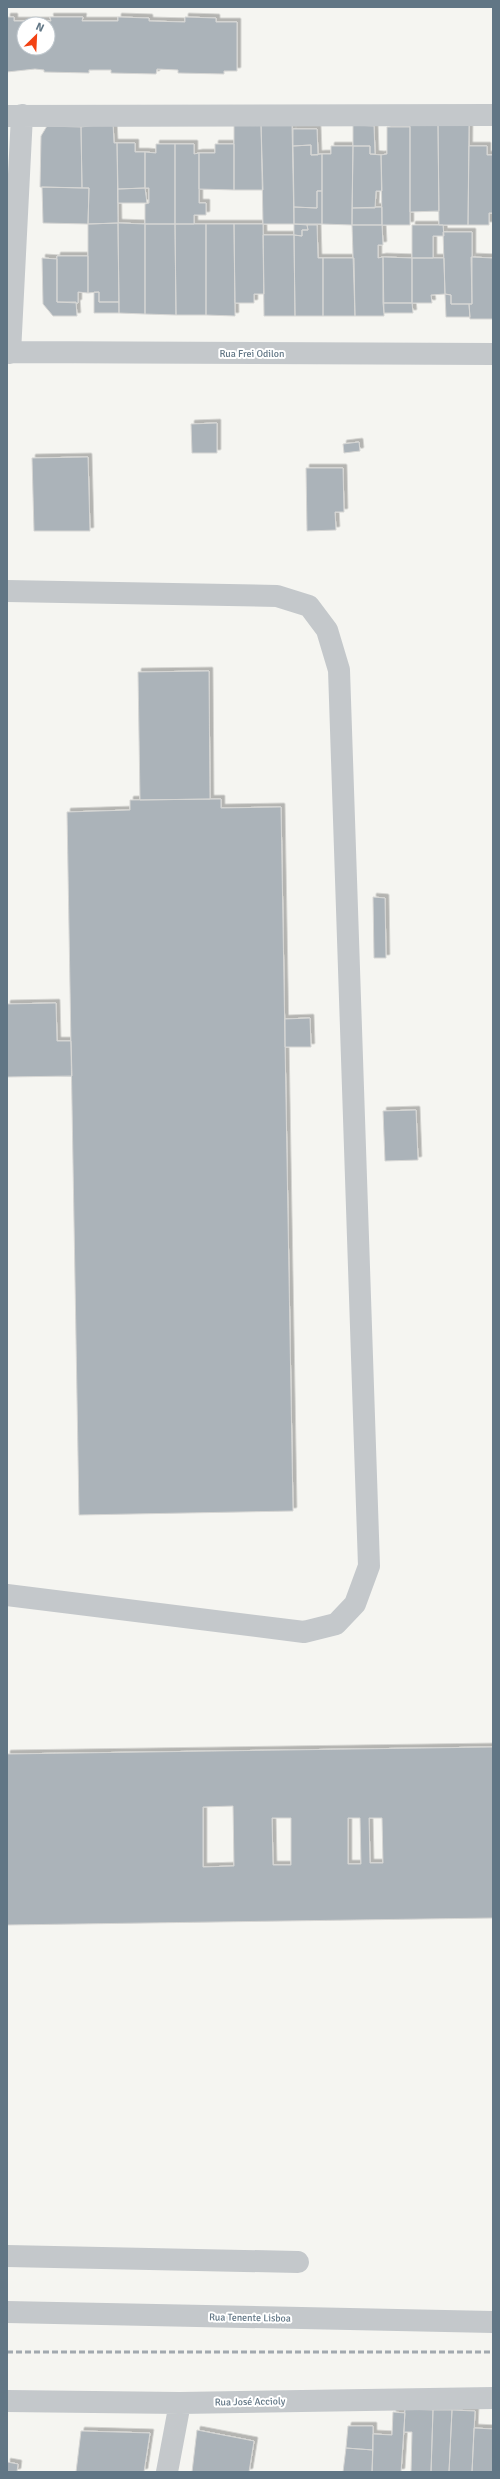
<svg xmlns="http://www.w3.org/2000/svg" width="500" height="2479" font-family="Signika,sans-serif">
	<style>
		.building { fill: #abb3b9; stroke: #d6d6d4; fill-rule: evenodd; filter: url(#shadow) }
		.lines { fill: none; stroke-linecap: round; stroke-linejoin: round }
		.minor { stroke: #c4c8cb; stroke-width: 22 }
		.rail { stroke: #a2a9af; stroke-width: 3; stroke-dasharray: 6 3; stroke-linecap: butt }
		.labels { text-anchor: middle; stroke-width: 4; stroke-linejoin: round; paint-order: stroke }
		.street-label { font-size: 10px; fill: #617685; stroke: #fff }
	</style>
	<defs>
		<filter id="shadow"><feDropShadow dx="3.5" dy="-3.5" stdDeviation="0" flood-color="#0004"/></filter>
	</defs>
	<rect width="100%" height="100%" fill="#f5f5f1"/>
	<path class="building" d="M7 17H14V21H51L50 17H83L82 21H118V17L149 18V21L185 22V17L216 18V22H237V71H224V74L178 73V70L157 69 156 74 111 73V70H89V73L44 72V70L35 69 7 72ZM24 24H48V48H24Z
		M113 123 114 143H117L118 223 88 224 89 188H82L81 127Z
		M234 123 261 124 263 190H234Z
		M261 124 292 125 294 224H263Z
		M353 125 374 126 375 154H370V146H353Z
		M410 125H438L439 211 410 212Z
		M438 125H469L468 225H439Z
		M47 126 81 127 82 188 40 187 41 136Z
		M387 127H410V225H382L381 155 387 154Z
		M293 129H317L318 155H311V145L293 146Z
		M117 143H135V152H145V188L118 189Z
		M156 144H175V224H145V204L149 203V188H145V152L156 153Z
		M175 144H194V154L199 153V203H206V215H194V224H175Z
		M215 144H234V190L199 189V153H215Z
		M311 145V155L322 154V191H317V208L294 207 293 146Z
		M331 146H353L352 225 322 224V154H331Z
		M353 146H370V154L381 155 382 191H376L375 208H352Z
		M469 146H487V155H493V213H489V225H468Z
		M42 187 89 188 88 224 43 223Z
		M145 188 147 203H118V189Z
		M317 191H322V224H294V207L317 208Z
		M382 207V225H352V208Z
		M118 223 145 224V314L119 313Z
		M118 223 119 302H99V292L88 293V224Z
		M145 224H175L176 315 145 314Z
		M175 224H206V315H176Z
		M206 224H234L235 316 206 315Z
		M234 224H263L264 294H254V303H235Z
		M294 224 307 225 308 230H302V236L294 235Z
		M307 225H317L318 258H323V316H295L294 235 302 236V230H308Z
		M352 225H382L383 245H378V258L383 257 384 316H355Z
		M412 225H443L444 236H433V258H412Z
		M443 232H472V304H451V295L445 294Z
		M263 235H294L295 316H264Z
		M57 256H88V293L78 292V303L57 302Z
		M383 257 412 258V303H383Z
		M471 257 493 258V319H470L469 304H472Z
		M42 258 57 259V302H76L77 316H53L43 304Z
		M323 258H354L355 316H323Z
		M412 258H444L445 294 431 295 432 303H412Z
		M94 292H99V302H119V313H94Z
		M445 294 451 295V304H469L470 317H446Z
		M383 303H412L413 313H384Z
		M217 423V453H192L191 424Z
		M359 442 360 451 344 453 343 444Z
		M88 457 90 531H34L32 458Z
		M306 468H343L344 512H335L336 530 307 531Z
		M209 671 210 799 140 800 138 672Z
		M221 799V808L281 807 293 1511 79 1515 67 812 130 810V800Z
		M373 897 385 898 386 958H374Z
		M56 1003 57 1041H71L72 1076 7 1077V1004Z
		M310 1018 311 1047H285V1019Z
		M416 1110 418 1160 385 1161 383 1111Z
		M493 1747V1918L7 1925V1754ZM233 1806 234 1866 203 1867V1807ZM272 1818H291V1865H273ZM348 1818H360L361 1864H348ZM369 1818H382L383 1863H370Z
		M405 2409 433 2410 431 2472H411L412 2432H404Z
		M433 2410H452L449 2472H431Z
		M452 2410 475 2411 472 2472H449Z
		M393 2412 405 2413 401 2472H372L373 2434 392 2435Z
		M348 2426H373V2450L346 2448Z
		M474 2428 493 2429V2472H472Z
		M197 2430 254 2441 249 2472H192Z
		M81 2431 150 2433 144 2472H76Z
		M346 2448 373 2450 372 2472H343Z
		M7 2462 18 2464 17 2472H7Z"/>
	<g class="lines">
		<path class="minor" d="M7 116 493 115
			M7 352 493 354
			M10 353 22 115
			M7 591 277 596 309 606 327 630 339 670 369 1566 355 1604 336 1624 304 1632 7 1595
			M7 2256 298 2262
			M7 2312 493 2322
			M7 2401 180 2403 493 2398
			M167 2472 180 2403"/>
		<path class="rail" d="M7 2352H493"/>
	</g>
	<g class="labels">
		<g class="street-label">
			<text x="252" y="357">Rua Frei Odilon</text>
			<text transform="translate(250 2317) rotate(1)" y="4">Rua Tenente Lisboa</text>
			<text transform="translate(250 2401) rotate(-1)" y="4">Rua José Accioly</text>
		</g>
	</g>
	<rect width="500" height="2479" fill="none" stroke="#617685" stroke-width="16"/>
	<g transform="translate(36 36) rotate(24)"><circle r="19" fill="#ffffff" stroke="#c0c8ce"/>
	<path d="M0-3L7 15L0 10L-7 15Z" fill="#f34213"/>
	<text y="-6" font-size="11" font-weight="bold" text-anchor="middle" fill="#617685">N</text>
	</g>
</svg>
